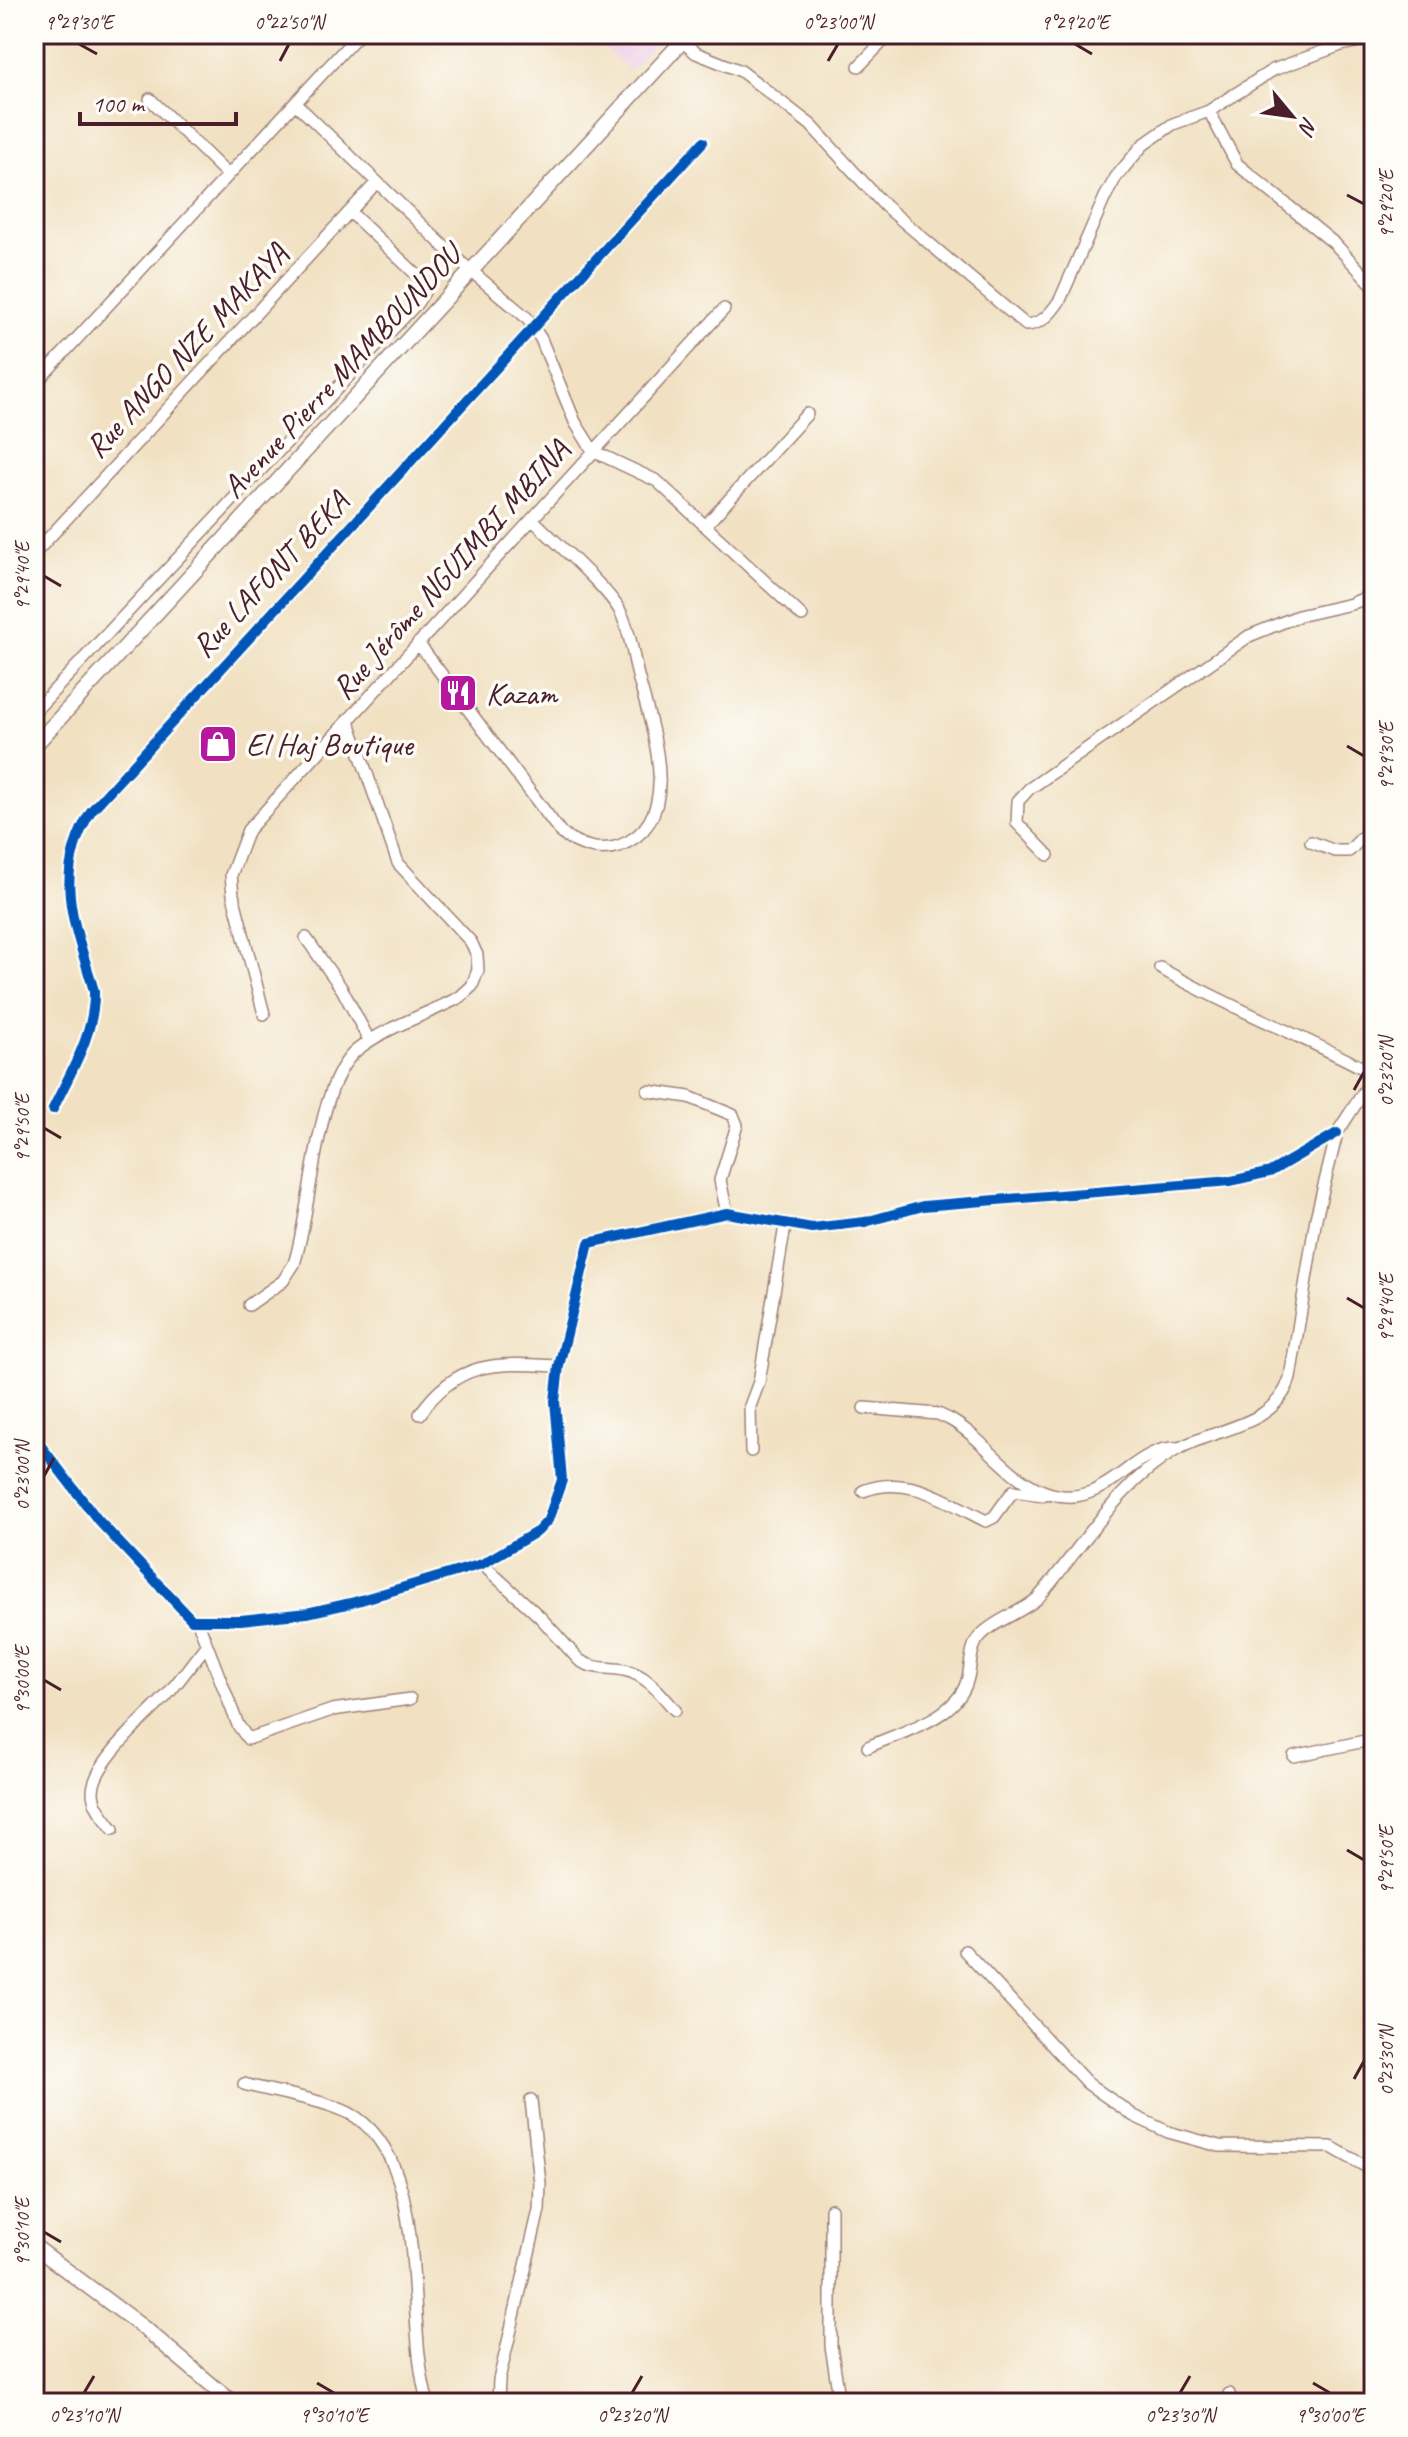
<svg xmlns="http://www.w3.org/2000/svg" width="1408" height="2437" font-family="Caveat,sans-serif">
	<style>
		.built { fill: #eed0e8 }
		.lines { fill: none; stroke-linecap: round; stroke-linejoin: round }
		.minor-casing { stroke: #9e8076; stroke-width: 14 }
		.tertiary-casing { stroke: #9e8076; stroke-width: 17 }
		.minor { stroke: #fff; stroke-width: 11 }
		.tertiary { stroke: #fff; stroke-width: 14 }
		.cycleway-casing { stroke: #fdfcf7; stroke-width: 15 }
		.cycleway { stroke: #0057b8; stroke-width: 10 }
		.ticks { fill: none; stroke: #4a1f2b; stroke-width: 3 }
		.labels { text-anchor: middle; stroke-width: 7; stroke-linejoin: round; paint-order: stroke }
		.street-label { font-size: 32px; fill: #4a1f2b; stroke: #fdfcf7 }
		.poi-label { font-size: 32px; fill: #4a1f2b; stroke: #fdfcf7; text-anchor: start }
		.neatline { fill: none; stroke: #4a1f2b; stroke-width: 3 }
		.ticks-label { font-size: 20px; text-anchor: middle; fill: #4a1f2b }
	</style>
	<rect width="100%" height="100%" fill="#fdfcf7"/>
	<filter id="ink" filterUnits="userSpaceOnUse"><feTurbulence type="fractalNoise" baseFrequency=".0125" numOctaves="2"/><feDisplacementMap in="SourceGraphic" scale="16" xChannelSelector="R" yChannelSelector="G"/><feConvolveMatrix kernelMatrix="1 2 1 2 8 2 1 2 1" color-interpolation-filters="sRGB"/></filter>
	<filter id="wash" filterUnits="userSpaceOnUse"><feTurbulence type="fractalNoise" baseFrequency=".006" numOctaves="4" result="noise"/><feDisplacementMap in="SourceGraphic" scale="32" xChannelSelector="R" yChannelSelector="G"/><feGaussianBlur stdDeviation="1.8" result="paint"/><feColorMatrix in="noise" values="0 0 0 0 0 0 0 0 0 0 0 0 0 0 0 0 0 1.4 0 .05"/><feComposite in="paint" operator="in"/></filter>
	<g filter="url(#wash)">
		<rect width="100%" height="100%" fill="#f1e1c2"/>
		<path class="built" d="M591 34H664L630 71Z"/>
	</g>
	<g filter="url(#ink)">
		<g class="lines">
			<g class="minor-casing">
				<path id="minor" d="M682 41 696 53 741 71 811 125 885 206 1026 325C1043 324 1051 313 1060 300L1105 197 1116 177 1143 145 1173 124 1209 111 1273 70 1341 45 1374 38
					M859 66 890 34
					M150 99 228 175
					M295 103 457 259 527 318 541 339 575 422 593 451 657 481 802 616
					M1209 111 1237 164 1335 244 1374 286
					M34 385 359 34
					M705 526 807 414
					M34 554 377 182
					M418 643 562 834C579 845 598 853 619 846 687 821 651 726 638 676 633 656 630 630 620 611 608 588 553 540 532 519
					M34 712 417 303 424 292 419 277 350 212
					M1311 842 1335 851H1349L1374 825
					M1048 855 1017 823 1018 801 1029 789 1249 636 1298 616 1351 604 1374 594
					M306 938 342 989 369 1040
					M1160 968C1229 1008 1304 1036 1374 1074
					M264 1014 233 895 231 875 248 830 724 309
					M648 1091 689 1097 733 1115 737 1125 720 1180 727 1213
					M53 1109C71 1071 95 1034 94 991 75 924 51 877 91 811L703 142
					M249 1305 283 1281 294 1264C312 1209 315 1083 357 1050 387 1026 427 1015 460 997L472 986 478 970 477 955 471 942 398 863 348 719
					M864 1408 938 1414 949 1419C984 1438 1005 1476 1043 1491 1106 1516 1130 1444 1180 1448
					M420 1414C458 1359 498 1363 559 1366
					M34 1437 98 1520 192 1620H241L307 1613 351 1603 482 1564 538 1531 548 1520 562 1480 555 1401 559 1366 589 1243 727 1213 812 1228 865 1222 923 1206 1231 1181 1270 1172 1337 1133
					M751 1451 750 1406 759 1382 785 1226
					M863 1491C908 1473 947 1502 986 1521L994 1517 1013 1491 1043 1495
					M482 1564 540 1617 579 1660C593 1670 608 1667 624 1670 646 1674 661 1694 675 1710
					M198 1622 238 1725 248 1739 332 1710 410 1699
					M868 1747C900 1732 956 1719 967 1681 972 1665 969 1647 981 1635 997 1619 1021 1613 1038 1598 1082 1548 1117 1484 1176 1450 1215 1427 1275 1428 1290 1378L1316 1218 1337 1133 1374 1076
					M1294 1756 1374 1739
					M113 1829C105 1818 93 1806 93 1792 93 1762 147 1717 167 1695 180 1680 192 1663 205 1647
					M965 1951 1087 2083 1134 2116 1168 2132 1219 2146 1331 2147 1374 2171
					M244 2084C275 2093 330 2100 356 2117 433 2170 403 2323 428 2403
					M831 2209V2346L840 2403
					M1229 2394 1231 2403
					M498 2403 499 2380 539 2210 540 2183 531 2100"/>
			</g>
			<g class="tertiary-casing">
				<path id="tertiary" d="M34 746 689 34
					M34 2246 149 2332 233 2403"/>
			</g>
			<use href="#minor" class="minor"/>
			<use href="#tertiary" class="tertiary"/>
			<g class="cycleway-casing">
				<path id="cycleway" d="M53 1109C71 1071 95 1034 94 991 75 924 51 877 91 811L703 142
					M34 1437 98 1520 192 1620H241L307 1613 351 1603 482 1564 538 1531 548 1520 562 1480 555 1401 559 1366 589 1243 727 1213 812 1228 865 1222 923 1206 1231 1181 1270 1172 1337 1133"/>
			</g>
			<use href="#cycleway" class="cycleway"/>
		</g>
	</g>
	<path class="ticks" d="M79 44 97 54M1075 44 1092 54M280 61 289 44M828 61 838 44M1347 195 1364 204M44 576 61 586M1347 746 1364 756M1354 1090 1364 1072M44 1128 61 1138M1347 1298 1364 1308M44 1476 54 1458M44 1680 61 1690M1347 1850 1364 1860M1354 2079 1364 2061M44 2232 61 2242M317 2383 334 2393M1313 2383 1330 2393M84 2393 94 2376M632 2393 642 2376M1180 2393 1190 2376"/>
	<defs>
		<g id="restaurant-square" transform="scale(2)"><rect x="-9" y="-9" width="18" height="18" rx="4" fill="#b5179e" stroke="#fdfcf7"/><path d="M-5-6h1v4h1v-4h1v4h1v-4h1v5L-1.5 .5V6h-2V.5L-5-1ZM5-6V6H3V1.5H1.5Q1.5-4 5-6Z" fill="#fff"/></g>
		<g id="shop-square" transform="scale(2)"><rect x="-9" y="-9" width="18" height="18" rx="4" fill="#b5179e" stroke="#fdfcf7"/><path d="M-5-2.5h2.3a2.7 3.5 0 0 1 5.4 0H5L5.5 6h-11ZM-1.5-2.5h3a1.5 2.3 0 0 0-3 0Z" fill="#fff"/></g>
	</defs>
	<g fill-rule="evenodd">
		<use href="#restaurant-square" x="458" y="693"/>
		<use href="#shop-square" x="218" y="744"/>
	</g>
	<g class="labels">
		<g class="street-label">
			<text transform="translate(186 350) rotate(-47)" y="11">Rue ANGO NZE MAKAYA</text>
			<text transform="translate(341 371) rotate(-47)" y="11">Avenue Pierre MAMBOUNDOU</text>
			<text transform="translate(450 569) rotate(-48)" y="11">Rue Jérôme NGUIMBI MBINA</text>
			<text transform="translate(270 574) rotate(-47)" y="11">Rue LAFONT BEKA</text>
		</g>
		<g class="poi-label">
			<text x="486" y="704">Kazam</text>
			<text x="246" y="755">El Haj Boutique</text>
		</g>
	</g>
	<rect width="1408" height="2437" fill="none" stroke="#fdfcf7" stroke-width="88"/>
	<g transform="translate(1292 116) rotate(119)" stroke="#fdfcf7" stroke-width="6" paint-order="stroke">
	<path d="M0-6L14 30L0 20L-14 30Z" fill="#4a1f2b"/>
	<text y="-12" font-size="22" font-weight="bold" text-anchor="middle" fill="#4a1f2b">N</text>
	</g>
	<path d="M80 112v12h156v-12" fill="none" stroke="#4a1f2b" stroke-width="4"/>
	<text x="92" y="112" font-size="24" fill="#4a1f2b" stroke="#fdfcf7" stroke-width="6" paint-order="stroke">100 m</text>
	<rect x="44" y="44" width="1320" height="2349" class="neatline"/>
	<g class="ticks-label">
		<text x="79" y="29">9°29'30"E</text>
		<text x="289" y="29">0°22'50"N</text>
		<text x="838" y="29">0°23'00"N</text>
		<text x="1075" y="29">9°29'20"E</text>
		<text transform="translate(1386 204) rotate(-90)" y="7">9°29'20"E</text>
		<text transform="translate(22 576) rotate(-90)" y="7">9°29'40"E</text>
		<text transform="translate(1386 756) rotate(-90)" y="7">9°29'30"E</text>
		<text transform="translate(1386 1072) rotate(-90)" y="7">0°23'20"N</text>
		<text transform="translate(22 1128) rotate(-90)" y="7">9°29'50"E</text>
		<text transform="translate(1386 1308) rotate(-90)" y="7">9°29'40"E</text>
		<text transform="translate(22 1476) rotate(-90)" y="7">0°23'00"N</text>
		<text transform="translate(22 1680) rotate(-90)" y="7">9°30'00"E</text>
		<text transform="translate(1386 1860) rotate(-90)" y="7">9°29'50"E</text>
		<text transform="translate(1386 2061) rotate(-90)" y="7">0°23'30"N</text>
		<text transform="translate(22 2232) rotate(-90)" y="7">9°30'10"E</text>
		<text x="84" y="2422">0°23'10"N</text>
		<text x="334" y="2422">9°30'10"E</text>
		<text x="632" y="2422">0°23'20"N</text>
		<text x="1180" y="2422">0°23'30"N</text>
		<text x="1330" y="2422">9°30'00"E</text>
	</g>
</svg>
